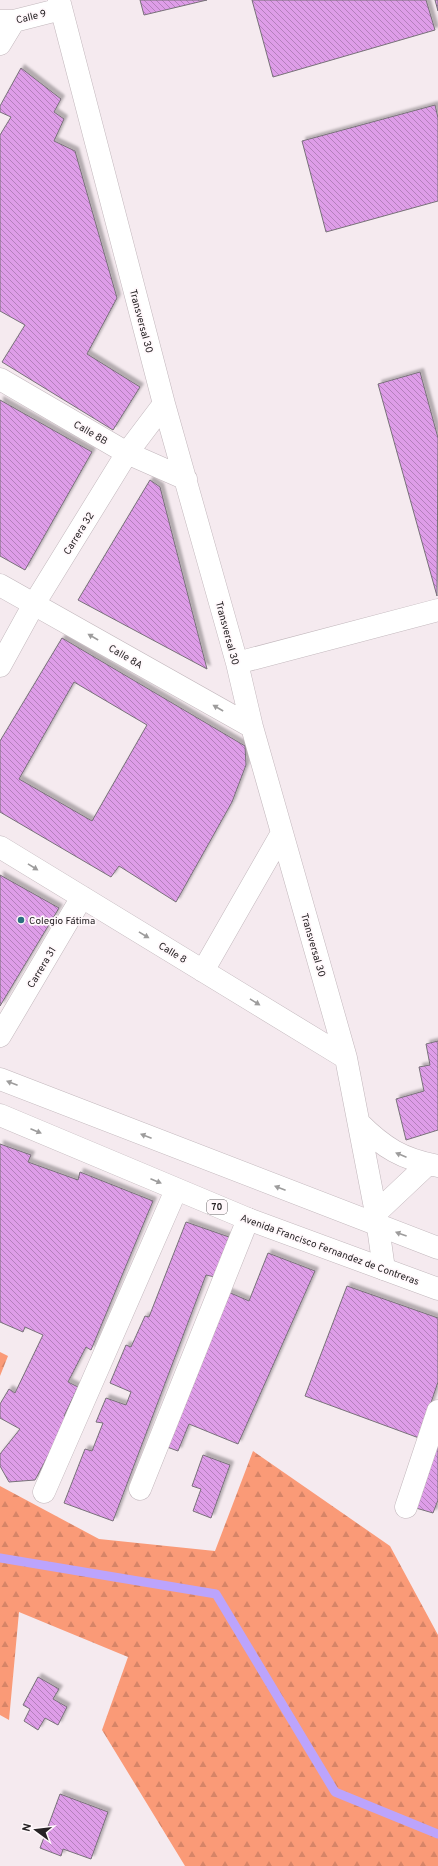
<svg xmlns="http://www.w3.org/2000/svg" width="438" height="1866" font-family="Overpass,sans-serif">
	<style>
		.forest { fill: url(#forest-firs) }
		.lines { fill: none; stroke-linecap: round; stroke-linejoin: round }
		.stream { stroke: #bca4fc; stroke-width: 9 }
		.building { fill: url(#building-back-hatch); stroke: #787179; fill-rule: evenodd; filter: url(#shadow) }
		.street-casing { stroke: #c2b7bc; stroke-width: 23 }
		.primary-casing { stroke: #c2b7bc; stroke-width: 23 }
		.street { stroke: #fff; stroke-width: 22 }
		.primary { stroke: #fff; stroke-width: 22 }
		.oneway { fill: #9d9c9c }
		.poi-dot { fill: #2c6f80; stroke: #fff8fb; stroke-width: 1.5 }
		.labels { text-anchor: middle; stroke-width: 3.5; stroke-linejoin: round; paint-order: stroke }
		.shield { fill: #fff8fb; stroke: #676264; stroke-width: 1 }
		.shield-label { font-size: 9px; font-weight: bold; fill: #262224 }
		.street-label { font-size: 10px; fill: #262224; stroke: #fff8fb }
		.poi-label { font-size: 10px; fill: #262224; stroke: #fff8fb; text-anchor: start }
	</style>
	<defs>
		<pattern id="forest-firs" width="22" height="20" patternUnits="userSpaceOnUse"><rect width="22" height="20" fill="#fa9a77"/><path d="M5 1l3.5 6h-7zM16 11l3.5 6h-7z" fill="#d68467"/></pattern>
		<pattern id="building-back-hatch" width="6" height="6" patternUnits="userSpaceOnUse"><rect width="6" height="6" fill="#de9de8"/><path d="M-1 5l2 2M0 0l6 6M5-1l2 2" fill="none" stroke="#b480bc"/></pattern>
		<filter id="shadow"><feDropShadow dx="3.5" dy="-3.5" stdDeviation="1" flood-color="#0004"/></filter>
	</defs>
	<rect width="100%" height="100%" fill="#f5eaef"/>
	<path class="forest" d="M0 1352 8 1356 0 1376Z
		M253 1451 390 1546 438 1635V1866H185L102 1730 128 1657 19 1612 9 1720 0 1715V1486L99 1539 215 1551Z"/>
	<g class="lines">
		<path class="stream" d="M0 1558 216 1594 335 1792 438 1834"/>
	</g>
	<path class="building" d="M140 0H207L144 15Z
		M252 0H426L435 30 273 77Z
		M435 0H438V11Z
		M21 68 61 99 54 112 64 119 54 141 75 151 117 298 87 354 140 387 113 430 2 362 25 325 0 311V135L11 117 0 112V106Z
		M435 105 438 118V201L326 232 302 141Z
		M420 372 438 438 437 596 378 384Z
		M0 400 92 452 25 570 0 556Z
		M150 480 160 487 207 669 78 600Z
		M62 638 245 746 246 765 232 802 176 902 119 866 111 877 0 812V741ZM74 682 147 725 92 821 19 779Z
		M0 875 59 908 0 1006Z
		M438 1041V1130L406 1140 396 1099 424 1091 419 1067 430 1065 426 1044Z
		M0 1144 31 1155 28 1162 78 1180 80 1172 153 1201 91 1350 86 1347 68 1382 78 1387 64 1416 69 1417 35 1480 9 1482 0 1466V1454L20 1429 0 1418V1404L9 1389 15 1393 43 1335 25 1327 23 1332 0 1322Z
		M186 1222 229 1237 215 1277 206 1275 113 1521 64 1503 85 1449 92 1451 103 1423 96 1422 106 1398 126 1405 131 1392 110 1383 126 1345 131 1347 145 1316 149 1317Z
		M268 1253 315 1271 238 1444 189 1424 178 1451 167 1447 226 1291 249 1301Z
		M347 1286 438 1318V1382L419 1438 305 1396Z
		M438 1444V1500L433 1513 416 1508Z
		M203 1455 230 1465 211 1518 193 1511 201 1489 192 1486Z
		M38 1677 59 1689 53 1699 67 1707 58 1725 45 1718 38 1730 24 1721 30 1709 23 1705Z
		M60 1794 108 1812 91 1859 63 1849 61 1856 40 1848Z"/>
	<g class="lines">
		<g class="street-casing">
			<path id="street" d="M59 0 164 404 237 663 252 727 346 1058 376 1213 384 1269
				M0 21H14L61 9
				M0 44 14 21
				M0 379 127 453 186 479
				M0 585 252 727
				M237 663 438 610
				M0 666 34 604 127 453 164 404
				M0 847 346 1058
				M203 971 282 833
				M0 1036 82 897
				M359 1123C384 1148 402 1159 438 1166
				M376 1213 428 1164
				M140 1489 248 1219
				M44 1492 176 1190
				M406 1507 438 1411"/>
		</g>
		<g class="primary-casing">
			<path id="primary" d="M0 1079 438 1248
				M0 1115 248 1219 438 1289"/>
		</g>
		<use href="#street" class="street"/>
		<use href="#primary" class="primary"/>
	</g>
	<defs><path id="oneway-solid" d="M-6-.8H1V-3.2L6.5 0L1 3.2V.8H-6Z"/></defs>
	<g class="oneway">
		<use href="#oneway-solid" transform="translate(93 637) rotate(-150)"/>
		<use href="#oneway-solid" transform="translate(218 708) rotate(-150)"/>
		<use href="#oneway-solid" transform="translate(33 867) rotate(32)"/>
		<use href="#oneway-solid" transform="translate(144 935) rotate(31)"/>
		<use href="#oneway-solid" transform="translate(255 1002) rotate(32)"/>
		<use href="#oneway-solid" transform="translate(12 1083) rotate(-159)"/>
		<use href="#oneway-solid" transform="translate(36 1131) rotate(23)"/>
		<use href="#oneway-solid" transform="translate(146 1136) rotate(-159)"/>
		<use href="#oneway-solid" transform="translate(401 1155) rotate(-157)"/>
		<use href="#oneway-solid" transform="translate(156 1181) rotate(23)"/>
		<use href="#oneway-solid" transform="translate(280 1188) rotate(-159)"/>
		<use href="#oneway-solid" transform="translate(401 1234) rotate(-160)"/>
	</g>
	<circle class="poi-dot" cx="21" cy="920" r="4"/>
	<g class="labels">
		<rect class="shield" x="207" y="1200" width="20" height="14" rx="3"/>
		<g class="shield-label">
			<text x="217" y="1210">70</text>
		</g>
		<g class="street-label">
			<text transform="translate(31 16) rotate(-14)" y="4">Calle 9</text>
			<text transform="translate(142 321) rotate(75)" y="4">Transversal 30</text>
			<text transform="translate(91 432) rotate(30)" y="4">Calle 8B</text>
			<text transform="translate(78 533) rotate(-58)" y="4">Carrera 32</text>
			<text transform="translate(228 633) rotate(75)" y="4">Transversal 30</text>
			<text transform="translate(126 656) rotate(30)" y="4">Calle 8A</text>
			<text transform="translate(314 945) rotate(74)" y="4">Transversal 30</text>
			<text transform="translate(173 952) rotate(31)" y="4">Calle 8</text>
			<text transform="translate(41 967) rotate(-59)" y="4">Carrera 31</text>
			<text transform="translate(330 1249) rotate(20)" y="4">Avenida Francisco Fernandez de Contreras</text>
		</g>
		<g class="poi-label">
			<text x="29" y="924">Colegio Fátima</text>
		</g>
	</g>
	<g transform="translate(36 1830) rotate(285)" stroke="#fff8fb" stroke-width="3" paint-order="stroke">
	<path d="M0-3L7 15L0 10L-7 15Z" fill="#262224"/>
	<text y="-6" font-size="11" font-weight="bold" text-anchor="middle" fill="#262224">N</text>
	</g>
</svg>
